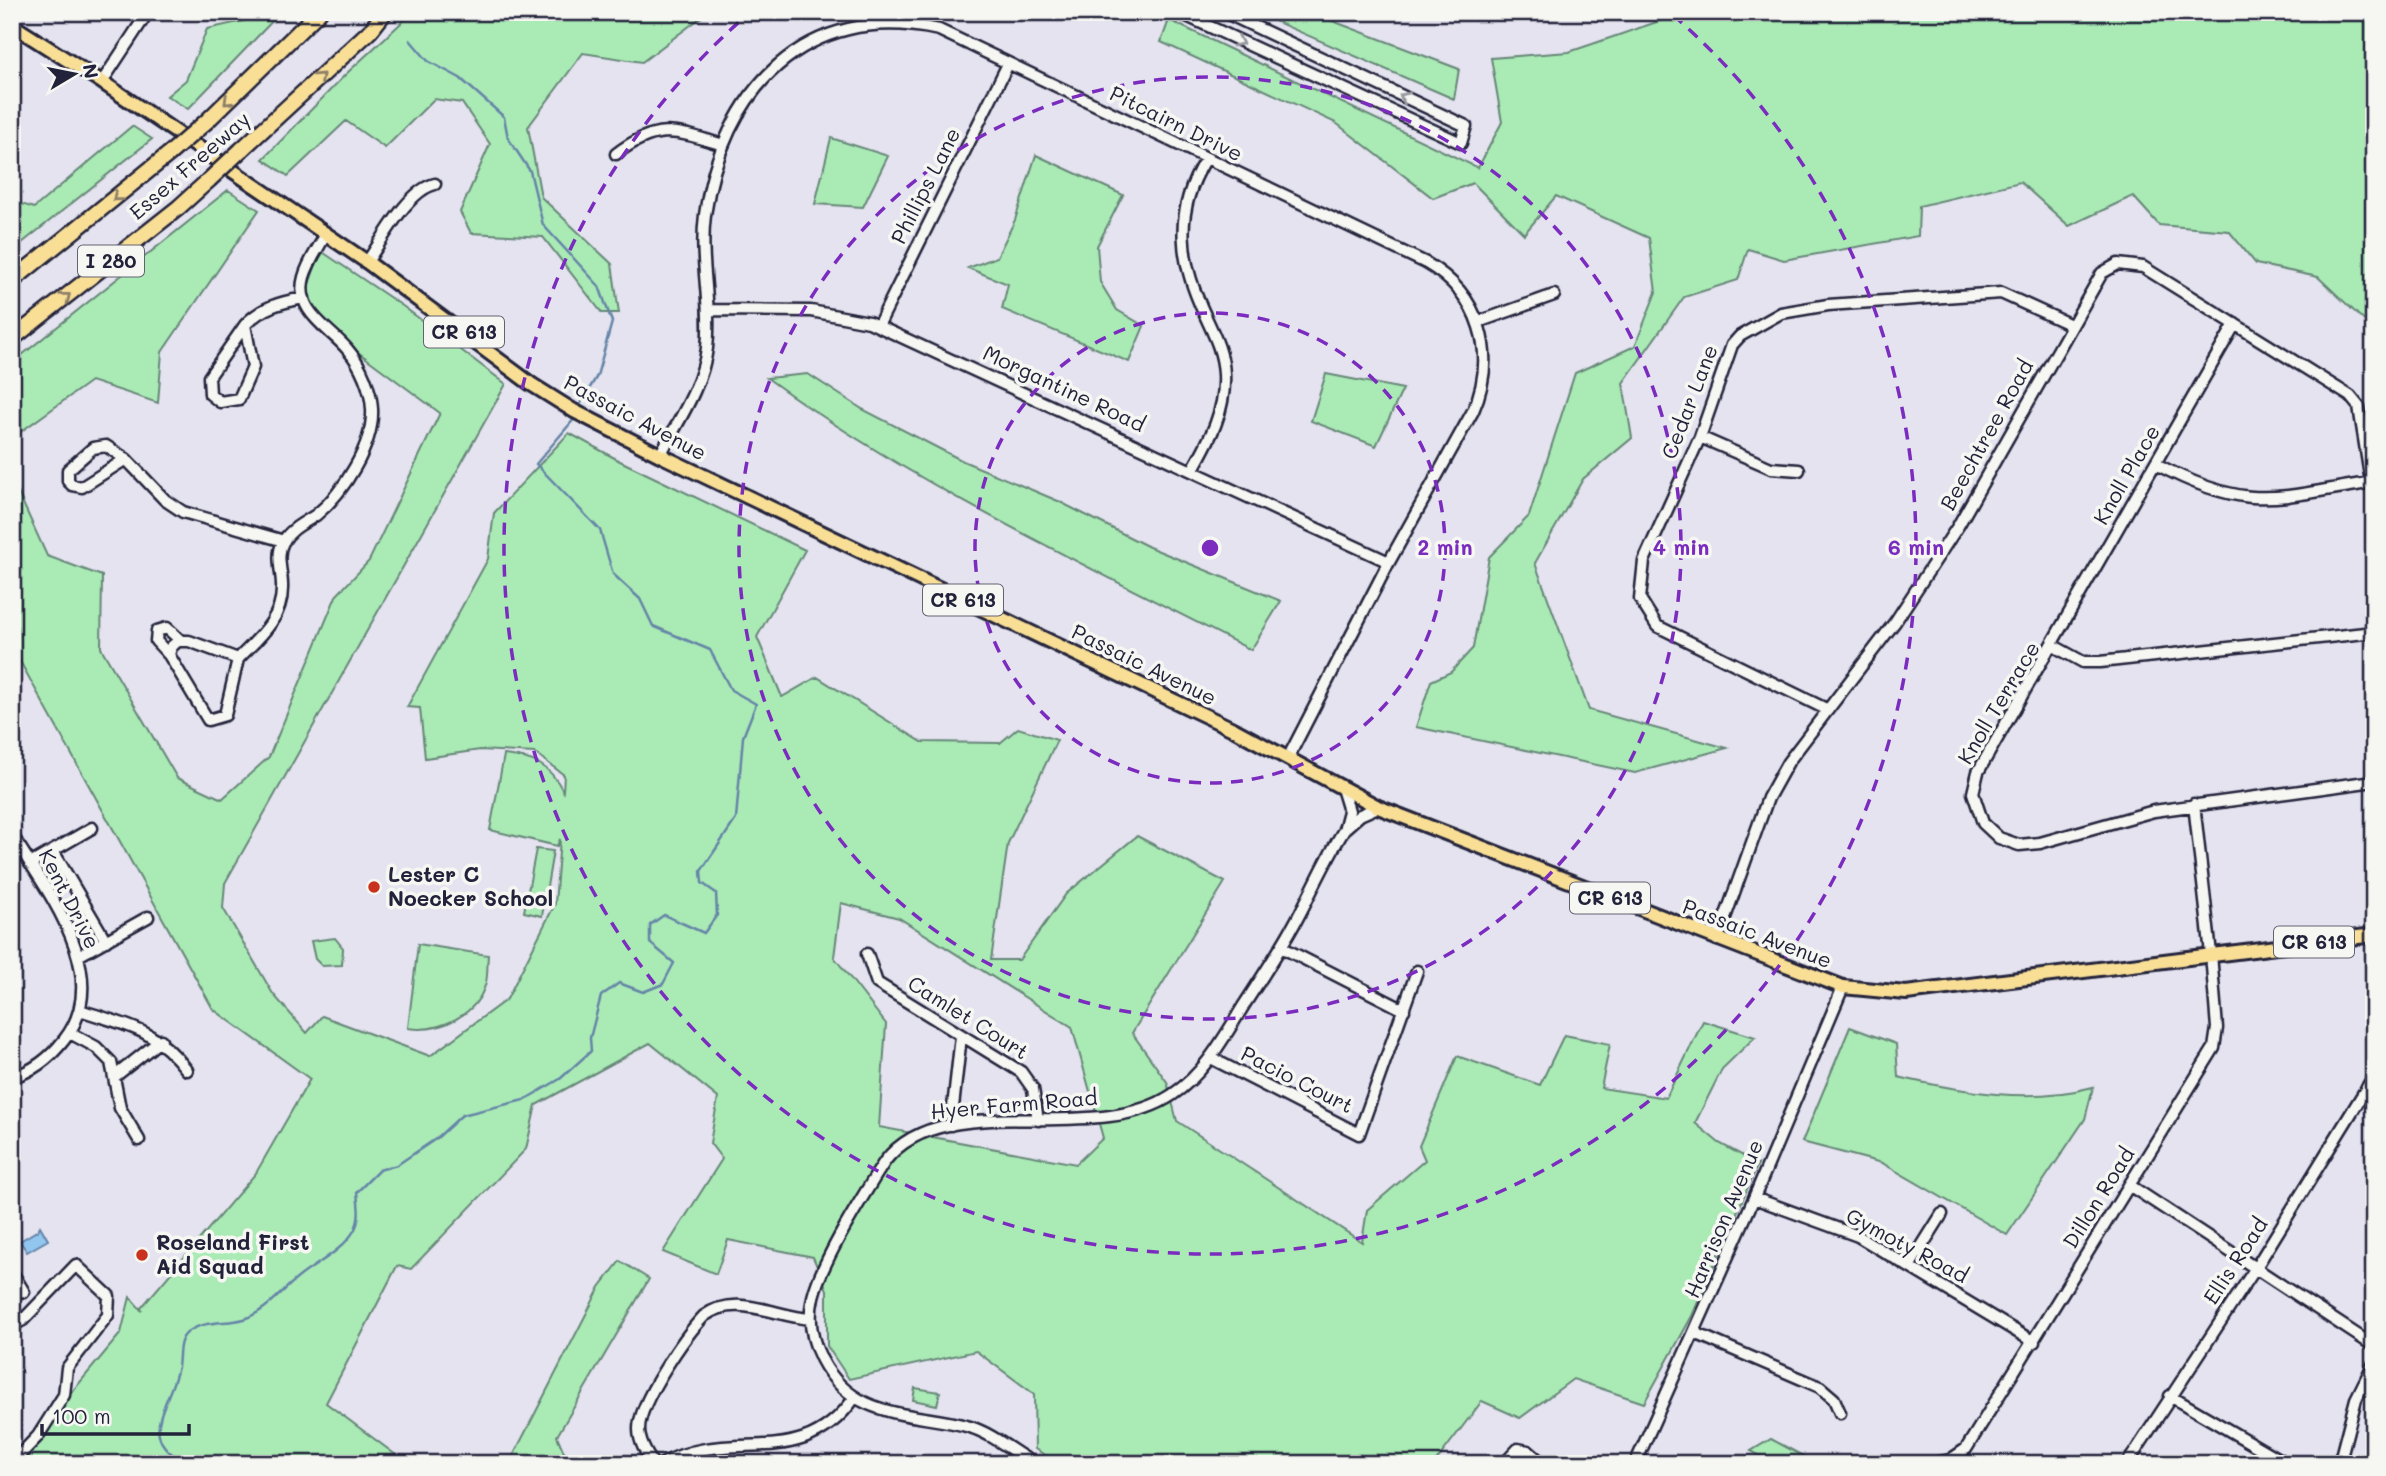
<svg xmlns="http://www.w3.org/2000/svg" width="2386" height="1476" font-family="Mali,sans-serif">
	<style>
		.green { fill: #aaebb5; stroke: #668678; stroke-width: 2; fill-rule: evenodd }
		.water { fill: #91c6ef; stroke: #6584a7; stroke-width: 2 }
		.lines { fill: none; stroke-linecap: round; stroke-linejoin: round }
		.stream { stroke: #6584a7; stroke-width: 2.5 }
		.minor-casing { stroke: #22223b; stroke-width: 15 }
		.major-casing { stroke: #22223b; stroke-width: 18 }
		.highway-casing { stroke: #22223b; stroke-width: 19 }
		.minor { stroke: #f6f6f2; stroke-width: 10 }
		.major { stroke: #f9df96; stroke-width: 12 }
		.highway { stroke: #f9df96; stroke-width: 14 }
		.highway-bridge-casing { stroke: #22223b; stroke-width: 19; stroke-linecap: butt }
		.highway-bridge { stroke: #f9df96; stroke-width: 14 }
		.oneway { stroke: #9797a0 }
		.oneway2 { stroke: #8e8068 }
		.ring { fill: none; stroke: #7b2cbf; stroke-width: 3.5; stroke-dasharray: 12 9 }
		.poi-dot { fill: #c8321e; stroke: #f6f6f2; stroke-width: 2.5 }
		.labels { text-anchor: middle; stroke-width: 7; stroke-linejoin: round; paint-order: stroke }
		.shield { fill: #f6f6f2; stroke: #626272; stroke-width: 2 }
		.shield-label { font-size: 19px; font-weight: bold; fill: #22223b }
		.street-label { font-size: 21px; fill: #22223b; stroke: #f6f6f2 }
		.poi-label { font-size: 21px; font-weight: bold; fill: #22223b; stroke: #f6f6f2; text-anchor: start }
		.centre { fill: #7b2cbf; stroke: #f6f6f2; stroke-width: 3.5 }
		.ring-label { font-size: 21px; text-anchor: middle; font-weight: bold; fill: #7b2cbf; stroke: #f6f6f2; stroke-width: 7; stroke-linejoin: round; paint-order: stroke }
	</style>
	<rect width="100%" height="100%" fill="#e4e3ef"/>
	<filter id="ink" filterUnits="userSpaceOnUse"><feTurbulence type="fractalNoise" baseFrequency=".0143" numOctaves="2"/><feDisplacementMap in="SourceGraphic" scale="14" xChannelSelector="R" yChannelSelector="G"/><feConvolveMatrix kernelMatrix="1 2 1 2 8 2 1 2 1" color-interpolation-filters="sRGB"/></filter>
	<g filter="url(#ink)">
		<path class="green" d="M262 12H281L188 109 167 96 186 80 207 29 256 18Z
			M413 12H708L642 62 583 53 528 127 541 197 612 264 619 313H602L543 237 471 233 460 212 490 144 462 103 434 99 385 148 346 121 288 176 263 159 346 74Z
			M1254 12H1309L1459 69 1454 99Z
			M1686 12H2374V330L2318 277 2256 264 2229 231 2159 225 2133 196 2069 226 2020 182 1919 206 1918 236 1784 260 1748 249 1738 280 1684 297 1623 383 1632 438 1583 479 1535 563 1589 710 1727 748 1635 773 1416 727 1431 681 1451 672 1473 648 1489 557 1529 516 1575 373 1635 346 1656 292 1649 238 1556 196 1524 234 1473 183 1433 198 1336 123 1161 42 1169 20 1478 168 1502 122 1491 58 1569 52Z
			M132 126 152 139 12 251V201L34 208Z
			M831 138 888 156 863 207 815 204Z
			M1036 155 1123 195 1097 246 1100 282 1117 310 1144 326 1129 362 1002 309 1008 284 968 268 997 257 1015 220Z
			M228 190 259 210 162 352 158 403 91 381 12 438V363Z
			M321 251 404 307 506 384 225 883 223 908 273 994 307 1033 322 1016 430 1056 507 999 555 904 560 839 557 846 490 830 504 755C534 758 549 764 563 791L564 775 535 753 480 750 425 758 420 708 407 707 488 559 494 513 569 433 620 461 805 550 757 637 782 697 817 677 922 742 1000 743 1018 728 1057 740 1008 843 991 960H1019L1066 894 1137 836 1225 882 1132 1033 1167 1082 1177 1121 1362 1242 1367 1210 1425 1160 1419 1146 1457 1056 1540 1085 1564 1035 1610 1044 1601 1088 1666 1098 1703 1021 1755 1037 1722 1069 1695 1123 1719 1143 1758 1164 1692 1316 1644 1403 1573 1379 1520 1418 1482 1401 1434 1464H1052L1050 1458 1035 1449 1034 1394 976 1351 849 1379 827 1346V1290L813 1257 728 1240 716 1274 663 1252 722 1159 710 1143 718 1098 650 1043 536 1105 526 1149 411 1269 397 1266 326 1403 408 1464H12L121 1333 130 1297 142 1311 141 1308 256 1173 310 1079 213 1009 12 647V479L47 556 102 576 101 648 177 778 222 799 269 757 336 596 369 561 440 413 300 309ZM841 903 899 918 1072 1027 1103 1138 1076 1164 879 1127 886 1024 834 957Z
			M808 374 862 409 963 461 1058 501 1149 547 1281 601 1251 650C1086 565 917 487 767 378Z
			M1326 374 1403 389 1376 446 1311 421Z
			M536 849 553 851 542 916 524 912Z
			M335 938 343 948 342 965 322 966 315 959 311 941Z
			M418 944 488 955C487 964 488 974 486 982 478 1015 439 1033 408 1028Z
			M1850 1027 1896 1044 1898 1077C1963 1092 2029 1104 2093 1087L2085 1119 2007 1235 1882 1163 1802 1142Z
			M620 1261 649 1279 557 1436 569 1464H509L600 1287Z
			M915 1388 940 1392 937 1405 913 1400Z
			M1771 1439 1818 1464H1775L1751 1451Z"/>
		<path class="water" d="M40 1226 48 1240 27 1252 20 1241 38 1230Z"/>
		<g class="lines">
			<path class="stream" d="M410 40 428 61 460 78 504 117 508 138 530 171 543 225 599 286 612 322 597 376 578 408
				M190 1464C133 1440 169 1408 178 1367 180 1355 177 1340 188 1332 203 1320 227 1324 244 1319 267 1311 281 1291 299 1277 318 1262 344 1250 355 1229 361 1217 358 1205 357 1192L379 1170 397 1165 437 1138 462 1115 524 1100 560 1079 591 1051 590 1038 601 996 619 983 643 992 663 984 674 963 650 943V925L664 915 704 933 717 915 716 893 702 883 701 871 736 819 743 737 756 704 731 690 710 650 653 626 640 599 613 574 600 530 536 464 575 418"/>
			<g class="minor-casing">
				<path id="minor" d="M1178 12 1461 143 1466 126 1224 12
					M102 82 148 12
					M616 154C658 122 677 131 723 145
					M367 262C383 239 408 190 435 184
					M708 310 811 311 869 322 1389 562
					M1478 322 1554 295
					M2235 324 1978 772 1973 793 1983 823 1999 838 2019 845 2040 843 2154 811 2374 781
					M245 325 253 367 239 399 220 402 210 394 209 377Z
					M245 325C261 307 282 302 304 298
					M878 326 1008 64
					M1700 437 1771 468 1799 470
					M106 446 126 459 82 487 72 485 68 481V470L93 448Z
					M660 455C677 423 703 385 707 348 712 304 699 260 705 215 722 93 804 0 939 30L1426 263C1480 294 1498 354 1473 411L1389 562 1288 758
					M126 459 165 500 183 512 284 541
					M2156 464C2250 514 2276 497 2374 482
					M1193 469C1210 439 1226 410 1224 374 1223 351 1213 333 1204 313 1179 260 1174 211 1205 160
					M178 641H189L238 659 225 715 208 720 169 655 171 647Z
					M2052 645 2083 662H2100L2374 632
					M169 655 156 641 157 631 167 628 181 641
					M238 659C257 639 282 620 282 589 283 573 275 557 283 542 290 529 304 523 316 515 343 493 374 445 372 409 371 389 361 365 348 350 330 328 294 312 304 277 308 262 319 247 326 234
					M1828 710 1657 626 1640 599 1644 561 1700 437 1732 345 1740 336 1781 313 1828 305 2001 293 2071 325
					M1344 829 1360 815 1378 807
					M12 835C47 891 115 976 64 1040 50 1058 34 1071 12 1077
					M53 851 106 941
					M30 864 92 828
					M1717 940 1768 798 1788 762 1895 622 1958 526 2102 273 2118 264 2143 267 2350 396 2359 407 2371 482
					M1281 947 1404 1010
					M867 954 877 983 1021 1072 1033 1089 1038 1120
					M80 955 148 917
					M80 1010C127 1026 155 1028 187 1070
					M70 1033 96 1047 111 1062 120 1108 139 1140
					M1211 1058 1359 1134 1417 971
					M114 1077 161 1040
					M951 1125 961 1036
					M2129 1185 2374 1346
					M1754 1198 1858 1236 2034 1342
					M1910 1265 1942 1214
					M12 1272 24 1292
					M12 1326 23 1320 76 1265 109 1296 108 1315 67 1368 64 1395 38 1436 12 1463
					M1695 1333 1820 1387 1834 1399 1840 1413
					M2170 1396 2287 1464
					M653 1464C646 1453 639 1442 639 1429 639 1402 685 1336 704 1316 736 1292 776 1317 811 1319
					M662 1464C733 1424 800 1476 855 1397
					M1035 1464C1013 1452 993 1434 970 1427 936 1417 898 1418 866 1403 828 1385 803 1340 813 1297 821 1262 864 1194 885 1161 944 1085 1093 1148 1172 1095 1205 1073 1223 1039 1244 1005 1262 977 1281 949 1297 919 1313 889 1326 859 1344 830L1349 811 1342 788
					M1504 1464 1518 1449 1528 1451 1543 1464
					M1635 1464 1754 1198 1843 987
					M1929 1464 1950 1460 1966 1449 2214 1048 2217 1028 2211 954 2194 804
					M2127 1464 2255 1269 2374 1076
					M2339 1464 2356 1399 2374 1363"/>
			</g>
			<g class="major-casing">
				<path id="major" d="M12 25 102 82 367 262 531 384 574 411 660 455 1235 730 1378 807 1843 987 1906 993 2374 935"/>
			</g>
			<g class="highway-casing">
				<path id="highway" d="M207 121 319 12
					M241 150 371 30 385 12
					M12 281 169 154
					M12 339 178 208 209 180"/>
			</g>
			<use href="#minor" class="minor"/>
			<use href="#major" class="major"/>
			<use href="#highway" class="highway"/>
			<g class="highway-bridge-casing">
				<path id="highway-bridge" d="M169 154 207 121
					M209 180 241 150"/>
			</g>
			<use href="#highway-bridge" class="highway-bridge"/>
		</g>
		<defs><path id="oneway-chevron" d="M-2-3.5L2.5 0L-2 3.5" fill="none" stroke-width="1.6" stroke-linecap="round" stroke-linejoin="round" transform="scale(1.75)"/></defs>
		<g class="oneway">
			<use href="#oneway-chevron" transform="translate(1239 42) rotate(26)"/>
			<use href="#oneway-chevron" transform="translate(1404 97) rotate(-155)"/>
		</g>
		<g class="oneway2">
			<use href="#oneway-chevron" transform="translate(320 77) rotate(-43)"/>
			<use href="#oneway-chevron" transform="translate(228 101) rotate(136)"/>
			<use href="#oneway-chevron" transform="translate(117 197) rotate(141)"/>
			<use href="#oneway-chevron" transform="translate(66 297) rotate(-38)"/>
		</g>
	</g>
	<g class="ring">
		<circle cx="1210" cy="548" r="235"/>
		<circle cx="1210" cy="548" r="471"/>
		<path d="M1673 15A706 706 0 1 1 747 15"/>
	</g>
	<g class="poi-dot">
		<circle cx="374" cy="887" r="7"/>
		<circle cx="142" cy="1255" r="7"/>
	</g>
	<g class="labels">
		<g class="shield">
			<rect x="78" y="245.5" width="66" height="31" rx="5"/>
			<rect x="424" y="316.5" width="80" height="31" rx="5"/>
			<rect x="923" y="584.5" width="80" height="31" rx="5"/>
			<rect x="1570" y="882.5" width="80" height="31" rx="5"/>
			<rect x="2274" y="926.5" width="80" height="31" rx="5"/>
		</g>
		<g class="shield-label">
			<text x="111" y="268">I 280</text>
			<text x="464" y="339">CR 613</text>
			<text x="963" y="607">CR 613</text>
			<text x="1610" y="905">CR 613</text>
			<text x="2314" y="949">CR 613</text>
		</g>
		<g class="street-label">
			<text transform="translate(1176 124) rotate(26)" y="7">Pitcairn Drive</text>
			<text transform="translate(190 166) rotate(-41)" y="7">Essex Freeway</text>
			<text transform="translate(926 186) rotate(-63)" y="7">Phillips Lane</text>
			<text transform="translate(1064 389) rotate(25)" y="7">Morgantine Road</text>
			<text transform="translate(1690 402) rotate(-69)" y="7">Cedar Lane</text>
			<text transform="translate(635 418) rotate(28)" y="7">Passaic Avenue</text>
			<text transform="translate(1987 435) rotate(-61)" y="7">Beechtree Road</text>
			<text transform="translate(2127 475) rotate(-60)" y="7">Knoll Place</text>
			<text transform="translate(1144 665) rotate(26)" y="7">Passaic Avenue</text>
			<text transform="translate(1999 703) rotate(-59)" y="7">Knoll Terrace</text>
			<text transform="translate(69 899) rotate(63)" y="7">Kent Drive</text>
			<text transform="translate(1757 934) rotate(21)" y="7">Passaic Avenue</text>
			<text transform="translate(968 1018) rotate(32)" y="7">Camlet Court</text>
			<text transform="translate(1297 1080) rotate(27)" y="7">Pacio Court</text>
			<text transform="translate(1014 1105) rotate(-5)" y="7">Hyer Farm Road</text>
			<text transform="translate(2099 1198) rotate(-58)" y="7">Dillon Road</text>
			<text transform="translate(1724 1219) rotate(-67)" y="7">Harrison Avenue</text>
			<text transform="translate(1907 1246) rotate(28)" y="7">Gymoty Road</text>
			<text transform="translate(2236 1261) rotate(-57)" y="7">Ellis Road</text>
		</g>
		<g class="poi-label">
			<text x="388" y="882">Lester C<tspan x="388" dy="24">Noecker School</tspan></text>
			<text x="156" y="1250">Roseland First<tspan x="156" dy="24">Aid Squad</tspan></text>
		</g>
	</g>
	<circle cx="1210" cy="548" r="10" class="centre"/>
	<g class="ring-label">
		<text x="1445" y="555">2 min</text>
		<text x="1681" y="555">4 min</text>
		<text x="1916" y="555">6 min</text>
	</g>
	<rect width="2386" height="1476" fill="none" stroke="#f6f6f2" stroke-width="42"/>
	<rect x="21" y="21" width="2344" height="1434" fill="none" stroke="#22223b" stroke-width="2.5" filter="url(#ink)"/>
	<g transform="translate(74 74) rotate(80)" stroke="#f6f6f2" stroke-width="5" paint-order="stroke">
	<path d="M0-5L12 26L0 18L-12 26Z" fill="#22223b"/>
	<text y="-10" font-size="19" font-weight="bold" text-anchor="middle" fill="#22223b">N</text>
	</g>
	<path d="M42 1424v10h147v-10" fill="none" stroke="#22223b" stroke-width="3.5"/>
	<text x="52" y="1424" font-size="21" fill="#22223b" stroke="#f6f6f2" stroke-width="5" paint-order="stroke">100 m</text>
</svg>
